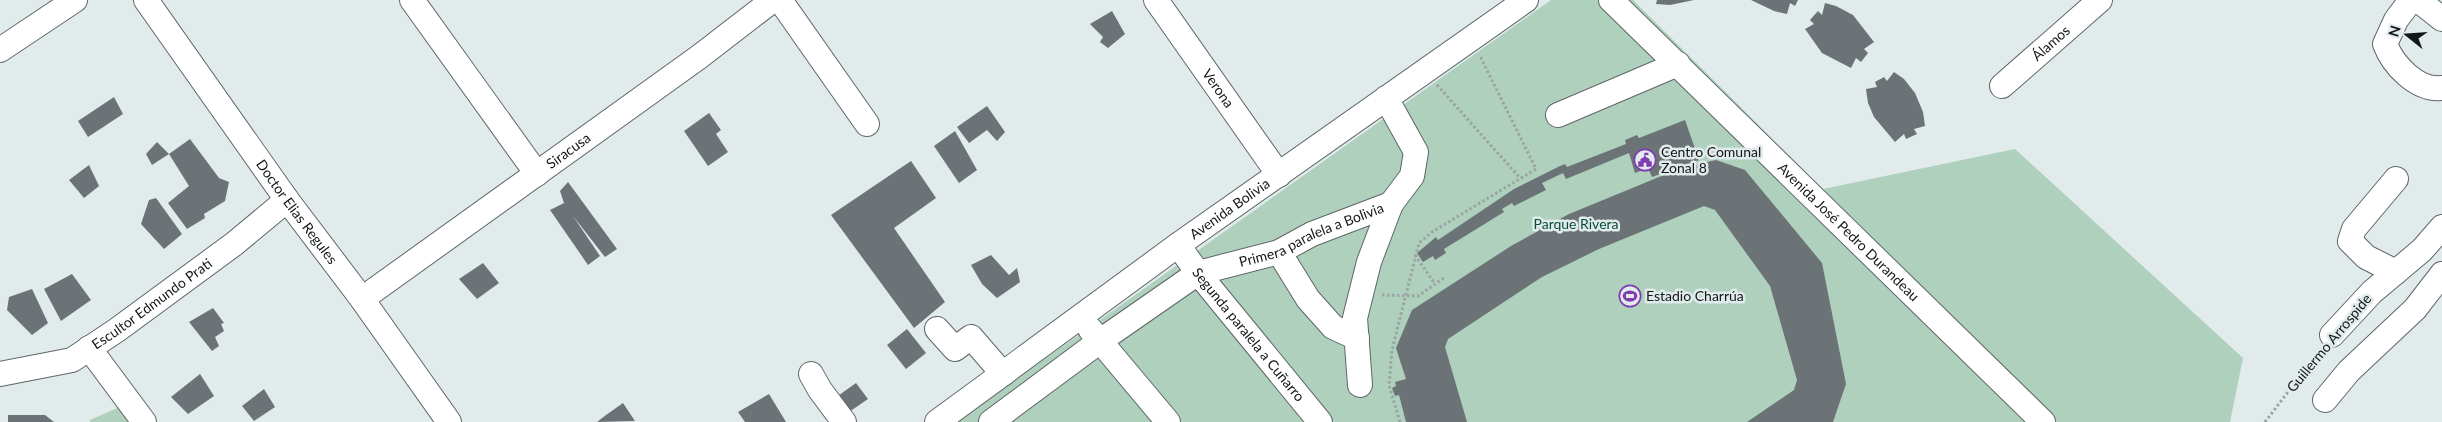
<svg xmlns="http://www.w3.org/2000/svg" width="2442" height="422" font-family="Lato,sans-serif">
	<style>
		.green { fill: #aed0bd }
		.building { fill: #6b7376 }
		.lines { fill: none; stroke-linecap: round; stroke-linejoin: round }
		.minor-casing { stroke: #5e6667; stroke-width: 26 }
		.path { stroke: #9ba3a4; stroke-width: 3; stroke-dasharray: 2.5 2.5; stroke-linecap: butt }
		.minor { stroke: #fff; stroke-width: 24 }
		.labels { text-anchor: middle; stroke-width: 5; stroke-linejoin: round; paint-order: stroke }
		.street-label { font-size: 14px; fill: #131717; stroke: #e1ebec }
		.poi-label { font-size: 14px; fill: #131717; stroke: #e1ebec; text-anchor: start }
		.park-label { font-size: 14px; fill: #094d32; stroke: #e1ebec }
	</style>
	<rect width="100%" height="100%" fill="#e1ebec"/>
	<path class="green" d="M1551 0H1633L1823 189 2015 149 2243 358 2230 422H956Z
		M122 406 134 422H90V420Z"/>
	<path class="building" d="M1657 0H1694L1670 5 1656 4Z
		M1751 0H1798L1795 6 1790 3 1787 14 1774 11Z
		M1825 3 1836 6 1853 15 1874 42 1864 49 1868 53 1861 62 1856 58 1851 68 1822 53 1805 29 1814 24 1810 20 1818 11 1822 15Z
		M1112 11 1125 34 1108 48 1100 42 1103 37 1090 24Z
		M1894 72 1904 79 1915 93 1923 112 1925 126 1914 129 1917 134 1906 139 1904 134 1895 142 1874 117 1868 103 1866 89 1877 87 1875 82 1884 77 1887 81Z
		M114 97 123 114 88 137 78 121Z
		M987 106 1005 132 997 141 987 130 969 143 957 127Z
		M709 113 721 130 716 134 728 152 708 166 684 131Z
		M1685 120 1699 160 1652 177 1648 168 1635 173 1629 153 1566 179 1563 173 1542 183 1546 190 1514 206 1512 203 1502 209 1504 212 1444 249 1446 253 1435 260 1433 256 1423 262 1417 253 1436 237 1438 240 1514 189 1560 166 1565 164 1567 167 1626 144 1625 140 1637 135 1639 138Z
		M955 131 977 170 959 183 934 146Z
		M190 139 219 178 229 182 225 201 204 214 205 218 187 229 168 203 189 186 169 154Z
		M157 142 169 154 152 165 146 154Z
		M1716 160 1745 170 1822 263 1846 384 1833 422H1747L1794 390 1797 380 1770 286 1715 210 1704 206 1599 249 1542 277 1448 339 1445 347 1467 422H1406L1399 395 1395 396 1392 388 1396 386 1395 382 1406 379 1396 348 1412 310 1511 246 1569 214 1681 168Z
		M911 161 936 198 894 228 945 302 914 328 831 215Z
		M89 165 99 186 84 198 69 180Z
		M568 182 617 249 605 257 573 216 600 256 588 265 550 210 564 203 560 191Z
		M156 198 182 234 164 249 141 224 149 200Z
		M991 255 1009 275 1017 268 1020 282 997 298 982 284 971 265Z
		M483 263 499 283 477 299 459 279Z
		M72 274 91 300 61 321 44 289Z
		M32 289 48 323 32 335 7 310 9 297Z
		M213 308 224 323 221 324 224 331 215 337 219 346 212 351 189 322Z
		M907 329 926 353 906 369 887 345Z
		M200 374 214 396 188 414 171 397Z
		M856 383 868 399 849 412 835 398Z
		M264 389 275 407 254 421 242 406Z
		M769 394 786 422H745L738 412Z
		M623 403 635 421 597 422 606 415Z
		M8 415H45L54 422H8Z"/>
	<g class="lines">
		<g class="minor-casing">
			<g id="minor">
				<path id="s1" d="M146 0 287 200 362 299 449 422"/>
				<path d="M412 0 537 174"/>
				<path d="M780 0 867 124"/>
				<path id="s2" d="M1156 0 1279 175"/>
				<path id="s3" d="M1611 0 2043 422"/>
				<path d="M2411 0 2396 20 2385 44C2393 65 2417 91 2442 88"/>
				<path d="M2418 0 2442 19"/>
				<path d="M0 50 75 0"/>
				<path id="s4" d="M2002 86 2100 0"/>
				<path d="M1558 115 1678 64"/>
				<path d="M2396 179 2354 229 2350 241 2366 257 2396 272"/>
				<path id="s5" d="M1178 245 1198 273 1320 422"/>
				<path d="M1279 252 1308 299 1333 327 1357 338"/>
				<path id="s6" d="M362 299 699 57 773 0"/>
				<path d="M937 329 955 349 971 337 1003 374"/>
				<path d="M1090 329 1168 422"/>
				<path d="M2332 335 2372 292 2422 250 2442 227"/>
				<path d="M89 348 144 422"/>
				<path id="s7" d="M0 374 72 360 117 330 234 244 287 200"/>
				<path d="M811 374 820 390 844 422"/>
				<path d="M1360 385 1355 318 1369 262 1391 204"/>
				<path d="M2325 400 2349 371 2415 309 2442 274"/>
				<path id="s8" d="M937 422 1178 245 1526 0"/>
				<path id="s9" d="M991 422 1100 341 1198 273 1279 252 1312 234 1391 204 1412 176 1416 152 1386 98"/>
			</g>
		</g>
		<path class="path" d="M1437 85 1520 178
			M1415 255 1435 284
			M1382 295 1418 296 1445 277
			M1400 422 1389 385 1392 350 1419 243 1432 232 1536 169 1480 56
			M2265 422 2321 349"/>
		<use href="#minor" class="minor"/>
	</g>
	<defs>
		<g id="civic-ring" transform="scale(1.125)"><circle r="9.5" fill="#e1ebec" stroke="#803db1" stroke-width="1.5"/><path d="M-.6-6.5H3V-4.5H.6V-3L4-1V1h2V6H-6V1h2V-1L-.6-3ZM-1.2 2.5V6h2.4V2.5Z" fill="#803db1"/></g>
		<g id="stadium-ring" transform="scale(1.125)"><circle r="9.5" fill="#e1ebec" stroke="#803db1" stroke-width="1.5"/><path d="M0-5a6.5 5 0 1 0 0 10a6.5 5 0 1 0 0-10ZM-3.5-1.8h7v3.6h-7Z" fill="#803db1"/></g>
	</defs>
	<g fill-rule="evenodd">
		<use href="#civic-ring" x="1645" y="160"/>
		<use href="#stadium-ring" x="1630" y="296"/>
	</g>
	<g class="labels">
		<g class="street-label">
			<text dy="5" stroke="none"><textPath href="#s4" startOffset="65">Álamos</textPath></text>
			<text dy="5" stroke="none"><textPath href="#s2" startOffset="108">Verona</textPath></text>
			<text dy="5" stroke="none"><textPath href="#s6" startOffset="254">Siracusa</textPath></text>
			<text dy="5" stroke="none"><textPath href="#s8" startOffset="362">Avenida Bolivia</textPath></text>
			<text dy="5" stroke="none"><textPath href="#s1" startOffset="260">Doctor Elias Regules</textPath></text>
			<text dy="5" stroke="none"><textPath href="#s3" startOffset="332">Avenida José Pedro Durandeau</textPath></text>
			<text dy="5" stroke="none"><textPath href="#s9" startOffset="375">Primera paralela a Bolivia</textPath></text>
			<text dy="5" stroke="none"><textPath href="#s7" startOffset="171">Escultor Edmundo Prati</textPath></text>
			<text dy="5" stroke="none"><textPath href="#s5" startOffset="114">Segunda paralela a Cuñarro</textPath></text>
			<text transform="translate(2329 343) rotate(-50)" y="5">Guillermo Arrospide</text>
		</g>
		<g class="poi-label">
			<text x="1661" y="157">Centro Comunal<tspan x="1661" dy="16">Zonal 8</tspan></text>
			<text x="1646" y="301">Estadio Charrúa</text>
		</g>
		<g class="park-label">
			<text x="1576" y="229">Parque Rivera</text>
		</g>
	</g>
	<g transform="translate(2407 35) rotate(287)" stroke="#e1ebec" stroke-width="4" paint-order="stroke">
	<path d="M0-4L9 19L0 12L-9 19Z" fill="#131717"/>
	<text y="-8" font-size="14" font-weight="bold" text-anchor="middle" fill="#131717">N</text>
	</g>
</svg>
